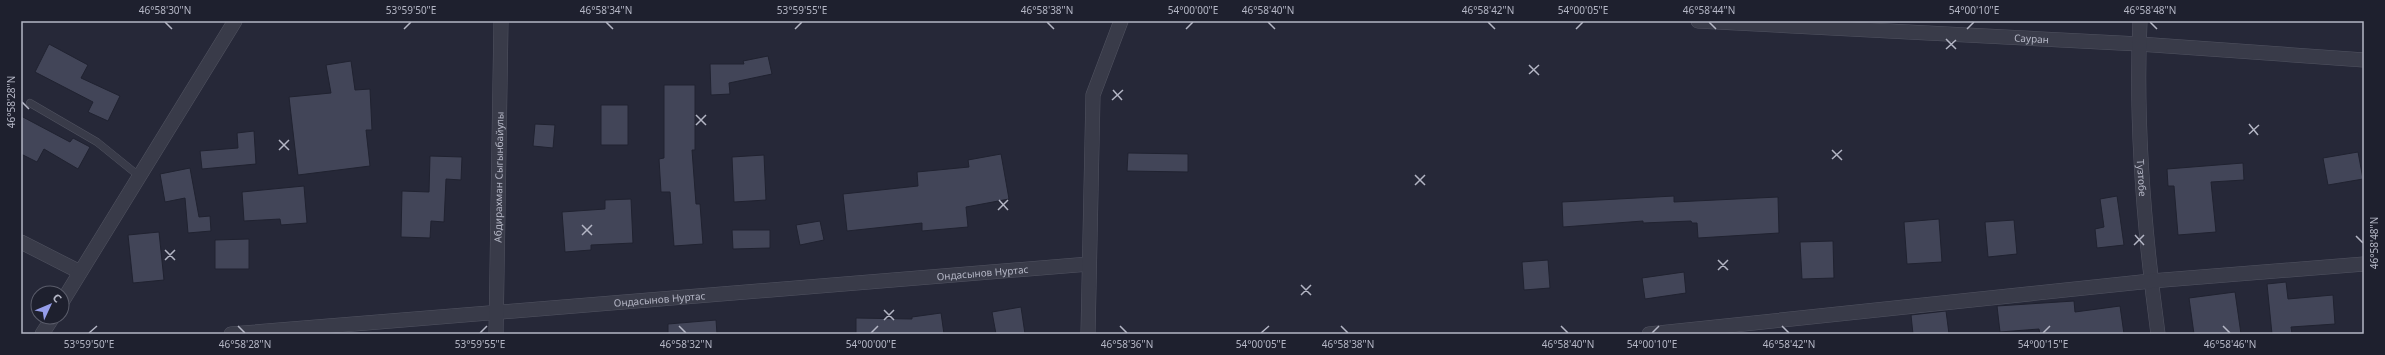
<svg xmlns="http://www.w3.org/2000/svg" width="2385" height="355" font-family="'Noto Sans',sans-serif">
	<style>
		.building { fill: #424558; stroke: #202230 }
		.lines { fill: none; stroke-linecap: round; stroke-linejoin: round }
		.service-casing { stroke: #515361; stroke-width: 8 }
		.minor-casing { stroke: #515361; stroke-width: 15 }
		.service { stroke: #393b49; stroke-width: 7 }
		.minor { stroke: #393b49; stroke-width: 14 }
		.ticks { fill: none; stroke: #b4b6c5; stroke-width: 1.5 }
		.labels { text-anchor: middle; stroke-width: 3; stroke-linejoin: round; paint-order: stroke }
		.street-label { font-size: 10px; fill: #b4b6c5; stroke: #1e202e }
		.neatline { fill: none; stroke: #b4b6c5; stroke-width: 1.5 }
		.ticks-label { font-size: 10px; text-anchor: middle; fill: #b4b6c5 }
	</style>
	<rect width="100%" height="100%" fill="#262838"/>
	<path class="building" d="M49 44 88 65 81 78 120 96 108 121 88 112 93 102 35 72Z
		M768 56 772 74 729 83 730 94 711 95 710 64H744L743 61Z
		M351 61 355 90 370 89 372 130H366L370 166 298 175 289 97 331 93 326 65Z
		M664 85H695V150H692L696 204H700L703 244 674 246 670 192H661L659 159 664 158Z
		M601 105H628V145H601Z
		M21 116 70 142 73 138 90 147 78 169 44 149 37 162 21 154Z
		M535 124 555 125 553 148 533 146Z
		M254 131 256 164 202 169 200 151 238 148 237 133Z
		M2358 152 2363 179 2328 185 2323 158Z
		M1128 153 1188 154V172L1127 171Z
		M1001 154 1009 199 966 207 968 227 922 231V223L847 231 843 194 918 186 917 172 969 167 968 160Z
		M764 155 766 200 734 202 732 157Z
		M430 156 462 157 461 180 446 179 444 222 431 221 430 238 401 237 402 191 429 192Z
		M2243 163 2244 180 2211 182 2216 232 2178 235 2174 186H2168L2167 169Z
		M190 168 199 217 210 216 211 231 188 233 185 198 165 202 160 174Z
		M304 186 307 223 281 225 280 219 244 221 242 192Z
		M1674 196V202L1778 197 1779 233 1698 238 1697 223H1692L1691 221 1643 223V221L1563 227 1562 202Z
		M2117 196 2124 245 2097 248 2095 229 2104 227 2100 199Z
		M631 199 633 243 591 245V250L565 252 562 212 605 209V200Z
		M1939 219 1942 262 1907 264 1904 222Z
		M2014 220 2017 254 1988 257 1985 222Z
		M820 221 824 240 800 245 796 225Z
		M732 230H770V248L733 249Z
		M159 232 164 280 133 283 128 235Z
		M249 239V269H215V240Z
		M1833 241 1834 278 1802 279 1800 242Z
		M1548 260 1550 288 1524 290 1522 262Z
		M1684 272 1686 293 1645 299 1642 278Z
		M2286 282 2288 299 2333 295 2335 324 2291 327 2292 334H2272L2267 284Z
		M2235 292 2241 334H2194L2189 298Z
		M2074 301 2075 312 2120 306 2124 334H2040L2039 329 2000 332 1997 306Z
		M1021 307 1025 334H996L992 312Z
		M1946 311 1949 334H1913L1911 315Z
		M941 313 944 334H856V318L912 319V317Z
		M716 320 717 334H668V324Z"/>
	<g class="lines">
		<g class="service-casing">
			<path id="service" d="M30 103 97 142 139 176"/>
		</g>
		<g class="minor-casing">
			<g id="minor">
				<path id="s1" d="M1698 21 2139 44 2364 60"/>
				<path id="s2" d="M2140 21C2135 126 2144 230 2158 334"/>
				<path d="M21 242 80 272"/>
				<path d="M62 302 235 21"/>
				<path d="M42 334 53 317"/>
				<path id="s3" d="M231 334 1089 264"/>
				<path id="s4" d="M496 334 501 21"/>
				<path d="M1088 334 1093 95 1121 21"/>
				<path d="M1649 334 2151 281 2364 264"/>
			</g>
		</g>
		<use href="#service" class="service"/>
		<use href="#minor" class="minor"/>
	</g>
	<path class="ticks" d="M165 22 172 29M606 22 613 29M1047 22 1054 29M1268 22 1275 29M1488 22 1495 29M1709 22 1716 29M2150 22 2157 29M404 29 411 22M795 29 802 22M1186 29 1193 22M1576 29 1583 22M1967 29 1974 22M1946 39 1956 49M1946 49 1956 40M1529 65 1539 75M1529 74 1539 65M1113 90 1122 100M1112 100 1123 90M22 102 29 109M696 115 706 125M2249 124 2258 135M696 125 706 115M2249 134 2259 125M279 140 289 150M279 150 289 140M1832 150 1842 160M1832 159 1842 150M1415 175 1425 185M1415 185 1425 175M999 200 1008 210M998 210 1008 200M582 225 592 235M582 235 592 225M2135 235 2144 245M2356 236 2363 243M2134 245 2144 235M165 250 175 260M165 260 175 250M1718 260 1728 270M1718 270 1728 260M1301 285 1311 295M1301 295 1311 285M884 310 894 320M884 320 894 310M238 326 245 333M679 326 686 333M1120 326 1127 333M1341 326 1348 333M1561 326 1568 333M1782 326 1789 333M2223 326 2230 333M89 333 97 326M480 333 487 326M871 333 878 326M1261 333 1269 326M1652 333 1659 326M2043 333 2050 326"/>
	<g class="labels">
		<g class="street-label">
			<text dy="4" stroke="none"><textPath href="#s1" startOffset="334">Сауран</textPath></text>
			<text dy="4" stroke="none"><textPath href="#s4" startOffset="157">Абдирахман Сыгынбайулы</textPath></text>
			<text dy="4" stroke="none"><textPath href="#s2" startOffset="157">Тузтобе</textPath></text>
			<text dy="4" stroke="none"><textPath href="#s3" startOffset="754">Ондасынов Нуртас</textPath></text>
			<text dy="4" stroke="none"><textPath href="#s3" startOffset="430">Ондасынов Нуртас</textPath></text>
		</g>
	</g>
	<rect width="2385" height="355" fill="none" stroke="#1e202e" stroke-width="44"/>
	<g transform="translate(50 305) rotate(46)"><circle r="19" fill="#1e202e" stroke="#5a5c6a"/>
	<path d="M0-3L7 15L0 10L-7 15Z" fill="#959dea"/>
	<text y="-6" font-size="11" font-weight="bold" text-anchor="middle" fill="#b4b6c5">С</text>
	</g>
	<rect x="22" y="22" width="2341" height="311" class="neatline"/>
	<g class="ticks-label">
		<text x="165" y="14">46°58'30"N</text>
		<text x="411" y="14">53°59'50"E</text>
		<text x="606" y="14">46°58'34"N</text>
		<text x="802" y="14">53°59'55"E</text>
		<text x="1047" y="14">46°58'38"N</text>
		<text x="1193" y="14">54°00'00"E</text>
		<text x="1268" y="14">46°58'40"N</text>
		<text x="1488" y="14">46°58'42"N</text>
		<text x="1583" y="14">54°00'05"E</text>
		<text x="1709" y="14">46°58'44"N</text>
		<text x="1974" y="14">54°00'10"E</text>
		<text x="2150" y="14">46°58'48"N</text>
		<text transform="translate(11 102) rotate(-90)" y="4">46°58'28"N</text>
		<text transform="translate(2374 243) rotate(-90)" y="4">46°58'48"N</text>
		<text x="89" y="348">53°59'50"E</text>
		<text x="245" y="348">46°58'28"N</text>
		<text x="480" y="348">53°59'55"E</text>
		<text x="686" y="348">46°58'32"N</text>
		<text x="871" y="348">54°00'00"E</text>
		<text x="1127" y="348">46°58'36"N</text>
		<text x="1261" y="348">54°00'05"E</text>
		<text x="1348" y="348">46°58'38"N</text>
		<text x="1568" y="348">46°58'40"N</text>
		<text x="1652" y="348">54°00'10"E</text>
		<text x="1789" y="348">46°58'42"N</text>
		<text x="2043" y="348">54°00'15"E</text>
		<text x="2230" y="348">46°58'46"N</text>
	</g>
</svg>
